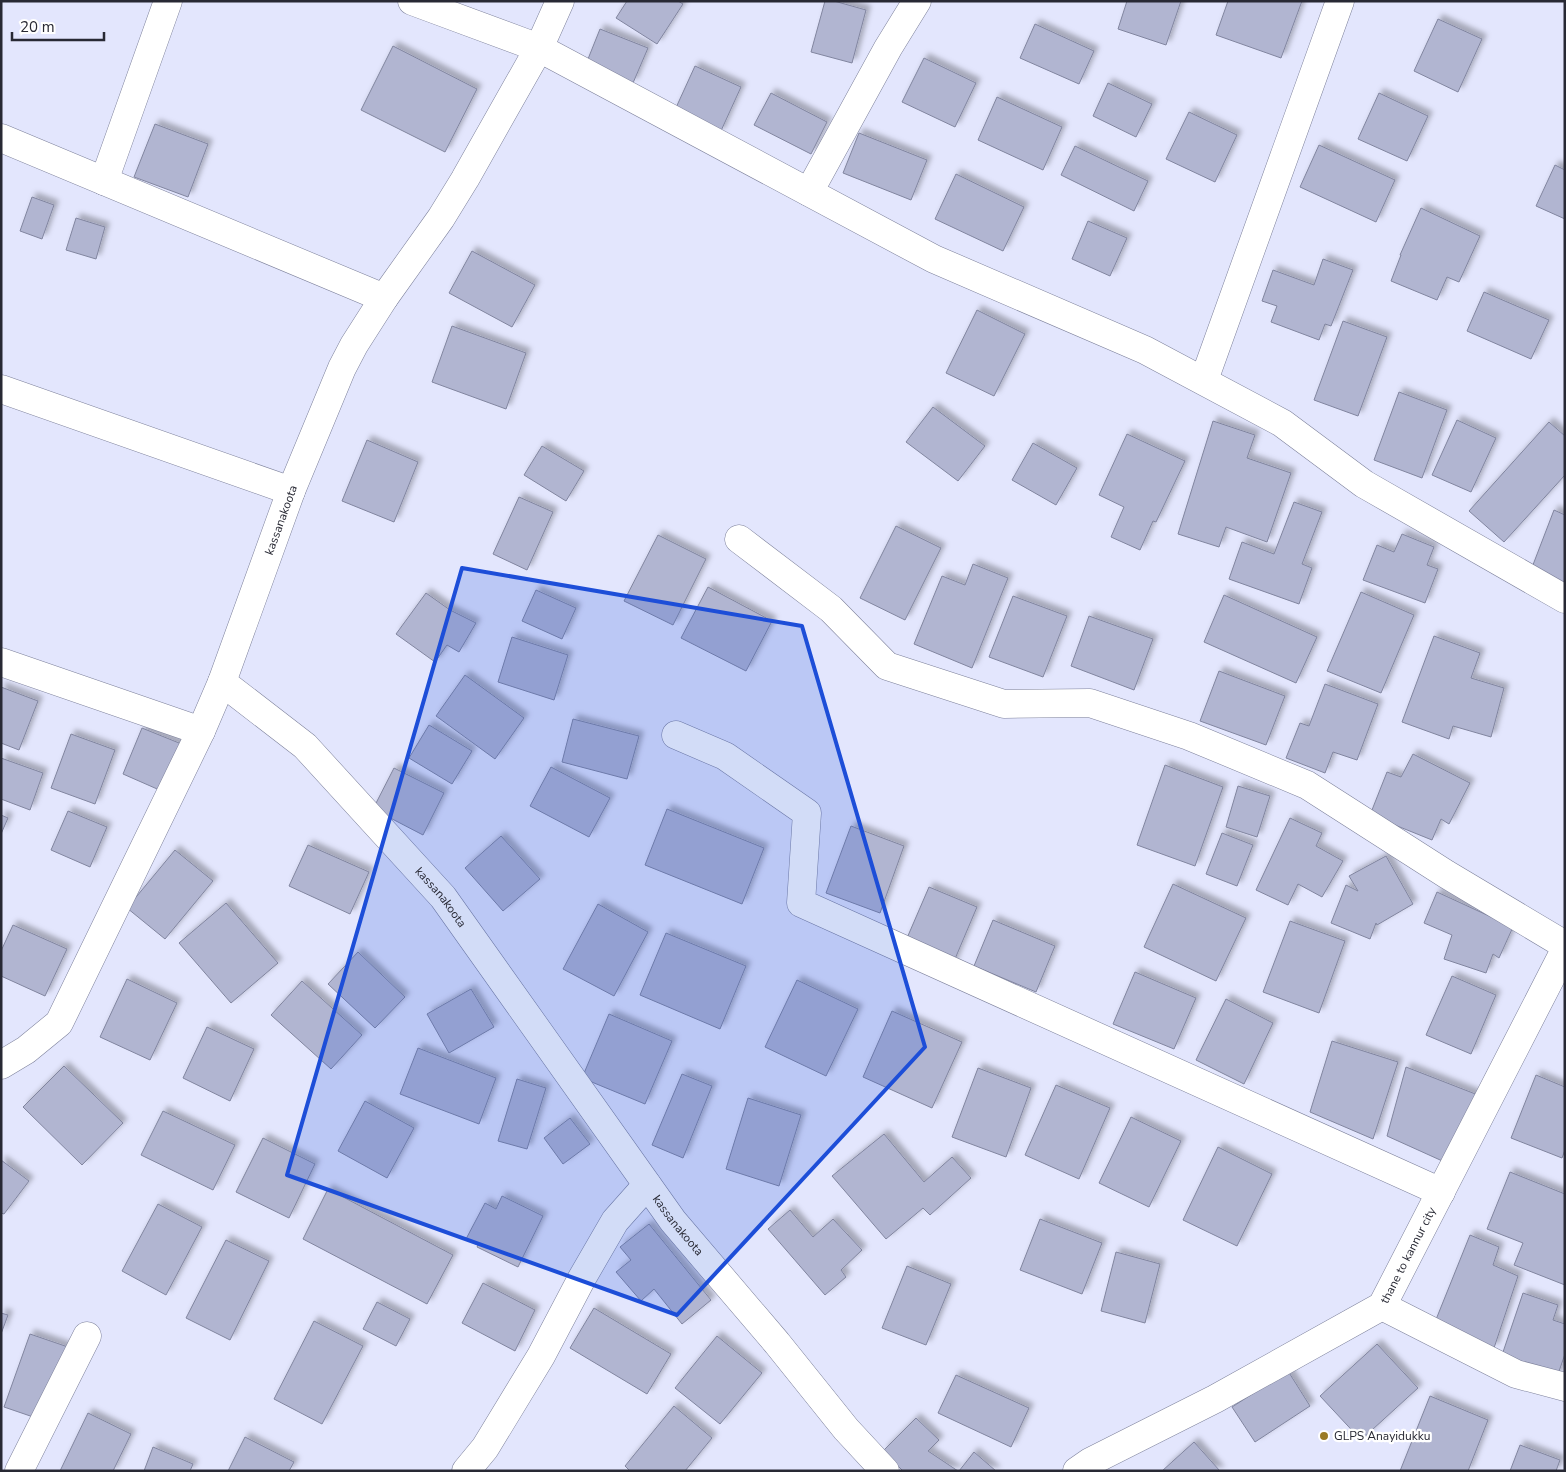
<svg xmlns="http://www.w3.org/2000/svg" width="1566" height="1472" font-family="'Nunito Sans',sans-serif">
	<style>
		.building { fill: #b1b5d1; stroke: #81859f; filter: url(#shadow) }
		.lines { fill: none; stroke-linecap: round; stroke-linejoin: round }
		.street-casing { stroke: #7d819b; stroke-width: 29 }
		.secondary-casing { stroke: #7d819b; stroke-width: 29 }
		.street { stroke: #fff; stroke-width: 28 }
		.secondary { stroke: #fff; stroke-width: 28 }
		.marked { fill: #1d4ed8; fill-opacity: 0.2; stroke: #1d4ed8; stroke-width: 4; stroke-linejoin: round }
		.poi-dot { fill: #9a7a24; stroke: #fff; stroke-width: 2 }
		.labels { text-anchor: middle; stroke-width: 4.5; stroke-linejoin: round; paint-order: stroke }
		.street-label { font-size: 12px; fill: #282934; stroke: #fff }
		.poi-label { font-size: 12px; fill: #282934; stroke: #fff; text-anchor: start }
	</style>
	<defs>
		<filter id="shadow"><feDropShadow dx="4.5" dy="-4.5" stdDeviation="2.5" flood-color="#0004"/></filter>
	</defs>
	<rect width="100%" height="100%" fill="#e3e6fd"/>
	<path class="building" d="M627 1H678L683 4 657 44 616 18Z
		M825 1H834L866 10 852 63 811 52Z
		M1127 1H1181L1166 45 1118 29Z
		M1228 1H1302L1281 58 1216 35Z
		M1438 19 1482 39 1458 92 1414 71Z
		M1035 24 1094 51 1079 84 1020 58Z
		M600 29 648 48 633 83 586 64Z
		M393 46 477 89 445 152 361 110Z
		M924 58 976 83 955 127 902 102Z
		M695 66 741 87 720 133 674 112Z
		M1108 83 1152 104 1136 137 1093 116Z
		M771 93 827 122 811 154 754 125Z
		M1379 93 1428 116 1407 161 1358 139Z
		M997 97 1062 127 1043 170 978 140Z
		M1189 112 1237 135 1215 182 1166 159Z
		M155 124 208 144 188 197 134 177Z
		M859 133 927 160 911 200 843 173Z
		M1319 145 1395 180 1376 222 1300 187Z
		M1075 146 1148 181 1134 211 1061 175Z
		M1555 165 1565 170V219L1536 206Z
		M956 174 1024 207 1003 251 935 219Z
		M32 197 54 205 42 239 20 231Z
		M1421 208 1480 236 1459 282 1447 277 1437 300 1391 281 1401 255H1400Z
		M76 218 105 227 96 259 66 250Z
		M1088 221 1127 238 1110 276 1072 259Z
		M472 251 535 285 512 327 449 293Z
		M1323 259 1353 270 1331 326 1325 324 1319 340 1271 322 1277 306 1262 301 1273 270 1314 285Z
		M1484 292 1549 320 1531 359 1467 331Z
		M977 310 1025 334 994 396 946 373Z
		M1343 321 1387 337 1358 416 1314 400Z
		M452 326 526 353 506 409 432 382Z
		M1399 392 1447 410 1422 478 1374 460Z
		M933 407 985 446 958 481 906 442Z
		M1457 420 1496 438 1471 492 1432 475Z
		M1213 421 1255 435 1247 458 1291 473 1267 542 1226 527 1219 547 1178 534Z
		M1549 422 1565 436V475L1504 542 1469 511Z
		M1127 434 1185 461 1156 522 1153 521 1140 550 1111 537 1124 507 1099 495Z
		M367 440 418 462 394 522 342 501Z
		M1033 443 1077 468 1056 505 1012 480Z
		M542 446 584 471 566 501 524 475Z
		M519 497 553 512 527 570 493 554Z
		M1294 502 1322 512 1302 564 1312 568 1299 604 1229 579 1242 542 1274 554Z
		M1554 510 1565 515V583L1531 570Z
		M896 526 941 548 905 620 860 598Z
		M1402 534 1434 547 1427 565 1438 569 1425 603 1363 580 1377 545 1394 552Z
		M658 535 706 559 673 625 624 601Z
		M973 564 1008 578 972 668 914 644 942 576 965 585Z
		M708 587 772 621 746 671 681 638Z
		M536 590 576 608 562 639 522 621Z
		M1361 592 1414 615 1381 693 1327 671Z
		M426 593 450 610 476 623 459 652 447 645 435 662 396 634Z
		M1224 595 1317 637 1296 683 1204 642Z
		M1013 596 1067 616 1043 677 989 657Z
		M1089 616 1153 639 1134 690 1071 666Z
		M1434 636 1480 653 1471 678 1504 688 1491 737 1453 726 1449 739 1402 722Z
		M512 637 568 655 554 700 498 682Z
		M1219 671 1285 696 1266 745 1200 721Z
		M465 675 524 718 495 759 436 716Z
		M1325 684 1378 704 1357 760 1333 752 1325 773 1286 758 1300 723 1309 726Z
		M1 687 38 701 19 750 1 743Z
		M573 719 639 736 627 779 562 762Z
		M429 725 472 751 452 784 409 758Z
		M142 728 184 745 164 792 123 774Z
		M71 734 115 750 95 804 51 788Z
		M1413 754 1470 783 1449 824 1441 819 1432 840 1370 815 1387 772 1401 777Z
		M1 758 43 773 30 810 1 799Z
		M1165 765 1223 787 1195 866 1137 845Z
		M551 767 610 798 589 837 530 806Z
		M394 768 444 793 423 835 373 809Z
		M1238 786 1270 796 1257 837 1226 827Z
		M667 809 764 848 742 904 645 865Z
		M68 811 107 827 90 867 51 850Z
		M1 815 8 818 1 834Z
		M1290 818 1322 833 1316 846 1343 861 1322 897 1298 884 1288 905 1256 890Z
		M851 826 904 846 880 913 826 893Z
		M1222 833 1253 845 1237 886 1206 874Z
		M501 836 540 879 503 911 465 868Z
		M308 845 369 872 350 914 289 886Z
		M175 850 213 881 165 939 127 908Z
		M1386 856 1413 904 1377 925 1376 923 1370 939 1331 923 1346 885 1358 891 1349 876Z
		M1173 884 1246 918 1216 981 1144 947Z
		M929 887 977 907 952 966 904 945Z
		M1437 892 1513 927 1499 958 1493 954 1486 973 1444 959 1452 935 1424 923Z
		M226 903 278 963 231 1003 179 943Z
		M598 904 648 932 614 996 563 969Z
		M993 920 1055 946 1036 992 974 966Z
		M1290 921 1345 941 1319 1013 1263 992Z
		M13 925 67 949 45 996 1 976V951Z
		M666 933 746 966 720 1029 640 995Z
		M358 952 405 997 375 1028 328 984Z
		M1135 972 1196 998 1174 1049 1113 1024Z
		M1452 976 1496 995 1471 1054 1426 1035Z
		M127 979 177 1003 150 1060 100 1037Z
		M797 980 858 1009 826 1076 765 1047Z
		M302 981 362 1035 331 1069 271 1015Z
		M471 989 494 1027 449 1053 427 1014Z
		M1226 999 1273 1023 1244 1084 1196 1060Z
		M892 1011 962 1042 932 1108 863 1077Z
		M609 1014 672 1041 645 1104 582 1078Z
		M207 1027 254 1049 230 1101 183 1078Z
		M1332 1041 1398 1062 1373 1139 1310 1112Z
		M418 1048 496 1078 479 1124 400 1094Z
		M64 1066 123 1123 82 1165 23 1107Z
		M1406 1067 1478 1095 1449 1164 1387 1136Z
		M978 1068 1031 1088 1006 1157 952 1137Z
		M682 1074 712 1086 683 1158 652 1145Z
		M1536 1075 1565 1087V1150L1562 1158 1511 1138Z
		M517 1079 546 1088 527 1149 498 1141Z
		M1056 1085 1110 1108 1079 1179 1025 1155Z
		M748 1098 801 1115 779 1186 726 1169Z
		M365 1101 414 1128 387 1178 338 1151Z
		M163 1111 235 1145 213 1190 141 1155Z
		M1131 1117 1181 1141 1149 1207 1099 1183Z
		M570 1118 590 1144 563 1164 544 1138Z
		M884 1134 924 1182 952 1157 971 1178 930 1215 923 1208 886 1239 832 1176Z
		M263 1138 315 1164 289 1218 236 1192Z
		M1218 1147 1272 1174 1237 1246 1183 1220Z
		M1 1160 29 1181 4 1214 1 1213Z
		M1510 1172 1565 1194V1285L1514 1265 1523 1243 1487 1229Z
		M328 1189 453 1255 427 1304 303 1239Z
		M502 1196 543 1216 518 1267 477 1247 478 1245 466 1239 485 1203 496 1209Z
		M158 1204 202 1227 166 1295 122 1271Z
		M790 1210 813 1237 833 1219 862 1250 841 1270 846 1277 825 1295 768 1229Z
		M1040 1219 1102 1243 1082 1294 1020 1270Z
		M649 1224 711 1300 682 1324 654 1289 641 1301 616 1272 631 1260 620 1247Z
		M1470 1235 1499 1247 1493 1265 1518 1276 1494 1348 1435 1322Z
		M226 1240 269 1261 230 1340 186 1318Z
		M1116 1252 1160 1264 1145 1323 1101 1311Z
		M907 1266 951 1284 926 1345 882 1328Z
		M483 1283 535 1310 515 1351 462 1323Z
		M1523 1293 1558 1305 1553 1320 1565 1324V1354L1557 1377 1501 1358Z
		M377 1302 410 1319 396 1346 363 1329Z
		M594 1308 671 1354 647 1394 570 1348Z
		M1 1313 8 1315 1 1334Z
		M314 1321 363 1346 322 1424 274 1399Z
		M30 1334 68 1347 42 1420 4 1407Z
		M717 1336 762 1373 720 1424 675 1388Z
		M1377 1344 1418 1388 1361 1440 1320 1396Z
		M1288 1371 1310 1406 1255 1442 1232 1407Z
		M956 1375 1029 1408 1011 1447 938 1413Z
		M1430 1396 1488 1420 1468 1471H1400Z
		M674 1406 712 1438 685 1471H630L625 1466Z
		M88 1413 131 1434 113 1471H60Z
		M916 1418 939 1440 928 1451 958 1471H903L883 1451Z
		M245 1437 294 1462 289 1471H228Z
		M1194 1442 1220 1471H1162Z
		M1520 1445 1560 1460 1556 1471H1510Z
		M153 1447 193 1464 190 1471H144Z
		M974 1452 996 1471H959Z"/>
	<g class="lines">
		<g class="street-casing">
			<g id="street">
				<path d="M412 1 539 48 934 259 1145 350 1282 423 1364 484 1565 599"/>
				<path d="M1 138 384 298 441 218 465 179 539 48 560 1"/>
				<path d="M104 181 168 1"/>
				<path d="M809 192 888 48 917 1"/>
				<path id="s1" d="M384 298 354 345 342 368 291 491 222 682 305 746 443 897 673 1221 777 1343 846 1429 885 1471"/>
				<path d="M1204 380 1340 1"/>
				<path d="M1 389 291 491"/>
				<path d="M739 539 831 609 887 666 1004 704 1090 703 1189 736 1307 785 1446 874 1565 945"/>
				<path d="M1 662 201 731"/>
				<path d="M676 735 725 756 807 813 801 903 1441 1192"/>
				<path d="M1 1065 26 1050 59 1023 201 731 222 682"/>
				<path d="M1382 1306 1516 1374 1565 1387"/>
				<path d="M19 1471 87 1336"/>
				<path d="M466 1471 485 1448 541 1356 582 1278 615 1221 647 1185"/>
			</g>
		</g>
		<g class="secondary-casing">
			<g id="secondary">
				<path id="s2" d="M1077 1471 1090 1462 1215 1399 1382 1306 1565 950"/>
			</g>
		</g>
		<use href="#street" class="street"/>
		<use href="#secondary" class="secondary"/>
	</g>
	<path class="marked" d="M462 568 802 626 925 1047 677 1315 287 1175Z"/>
	<circle class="poi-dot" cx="1324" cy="1436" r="5"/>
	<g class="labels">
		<g class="street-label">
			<text transform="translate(281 520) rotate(-70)" y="4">kassanakoota</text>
			<text dy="4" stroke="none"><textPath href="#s1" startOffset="726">kassanakoota</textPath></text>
			<text dy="4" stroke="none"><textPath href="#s1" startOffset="1131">kassanakoota</textPath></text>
			<text dy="4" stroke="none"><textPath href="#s2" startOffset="404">thane to kannur city</textPath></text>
		</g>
		<g class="poi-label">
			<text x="1334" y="1440">GLPS Anayidukku</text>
		</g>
	</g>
	<rect width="1566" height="1472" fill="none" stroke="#282934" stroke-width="5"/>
	<path d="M12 32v8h92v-8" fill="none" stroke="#282934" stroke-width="2.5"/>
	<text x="20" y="32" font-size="15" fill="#282934" stroke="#ffffff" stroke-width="4" paint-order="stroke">20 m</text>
</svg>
